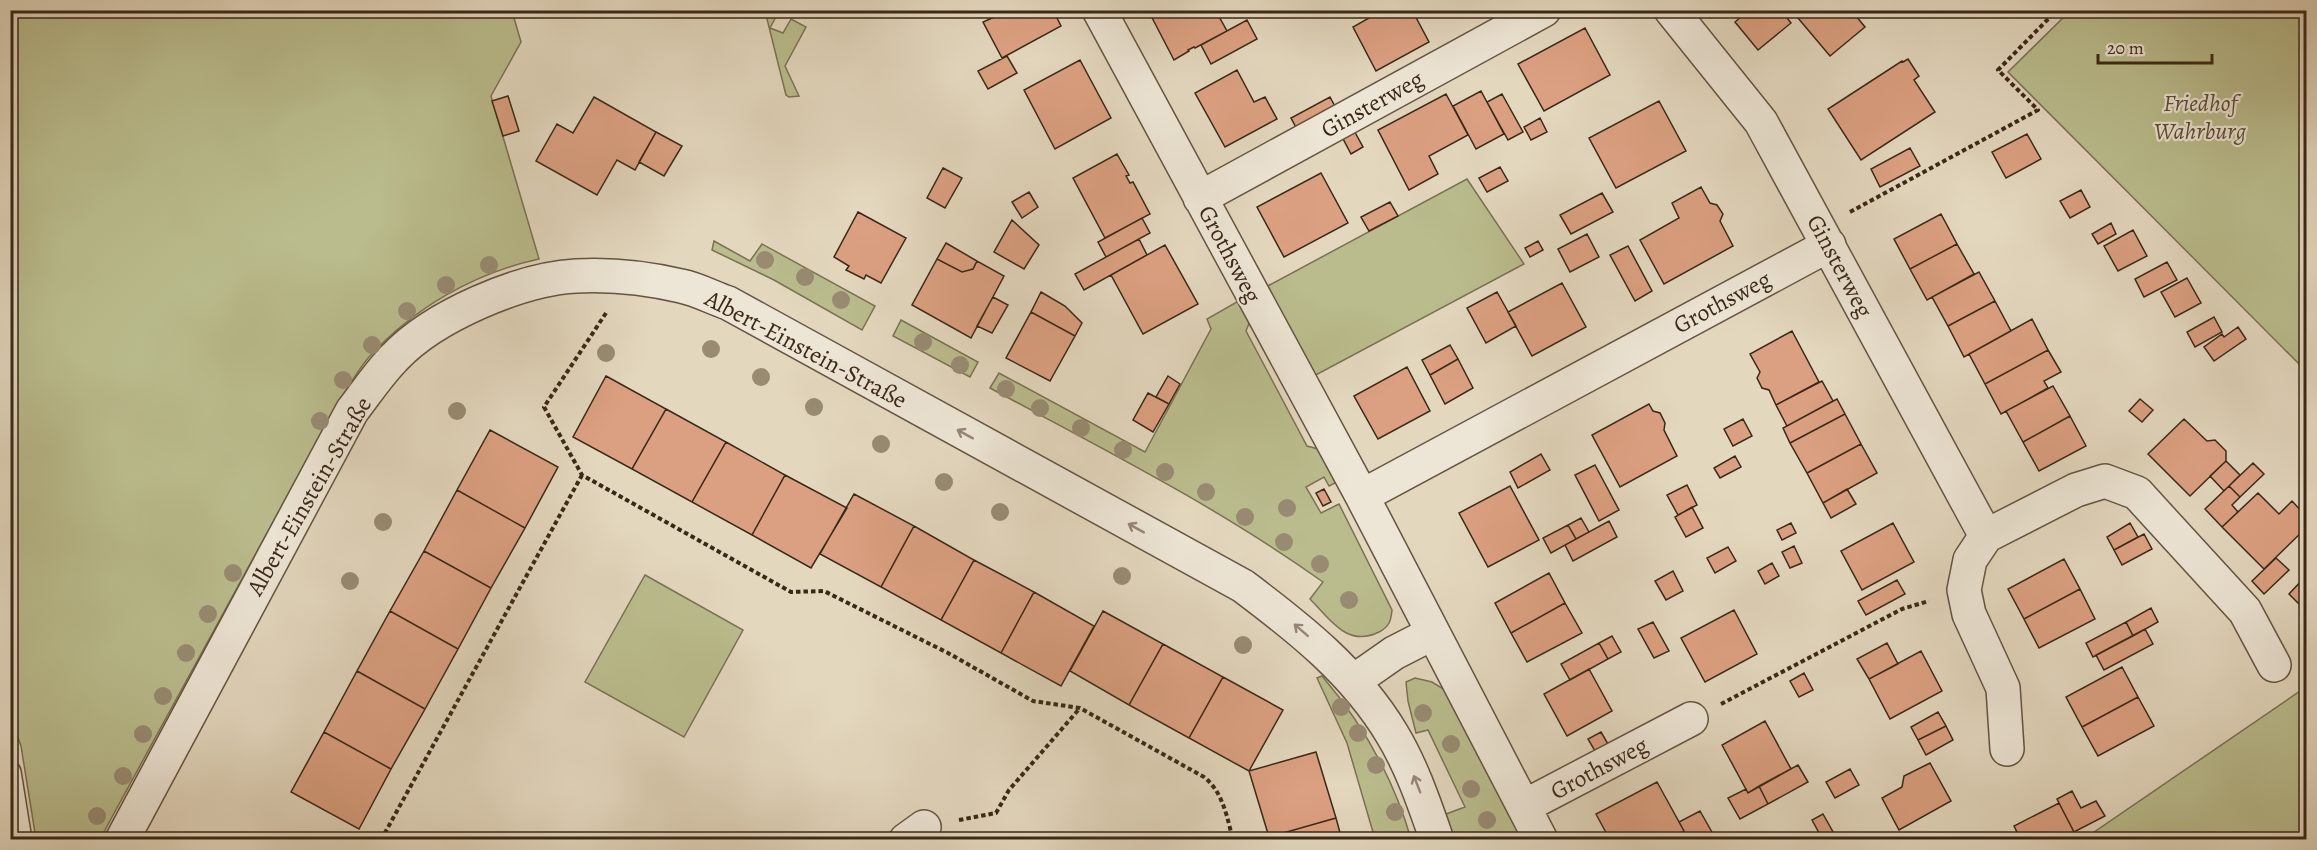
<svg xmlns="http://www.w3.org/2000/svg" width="2317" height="850" font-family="Alegreya,serif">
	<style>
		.green { fill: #babc8d; stroke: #7a7252; stroke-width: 1.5 }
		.building { fill: #dba081; stroke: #3a2817; stroke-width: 1.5 }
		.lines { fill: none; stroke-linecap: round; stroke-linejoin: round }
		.lane-casing { stroke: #645441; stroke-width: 24 }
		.street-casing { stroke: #645441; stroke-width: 36 }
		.path { stroke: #3a2817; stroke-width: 4; stroke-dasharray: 4.5 3; stroke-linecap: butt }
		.lane { stroke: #ede5d5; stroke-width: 21 }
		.street { stroke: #ede5d5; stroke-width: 33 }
		.tree { fill: #988b72 }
		.oneway { stroke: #948676 }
		.labels { text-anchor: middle; stroke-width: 4.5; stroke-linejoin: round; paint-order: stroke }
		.park-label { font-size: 24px; font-style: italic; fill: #5a4d34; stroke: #ede5d5 }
		.street-label { font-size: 24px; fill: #3a2817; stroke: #ede5d5 }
	</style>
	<rect width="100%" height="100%" fill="#e3d7be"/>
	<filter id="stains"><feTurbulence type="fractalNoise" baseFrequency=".00333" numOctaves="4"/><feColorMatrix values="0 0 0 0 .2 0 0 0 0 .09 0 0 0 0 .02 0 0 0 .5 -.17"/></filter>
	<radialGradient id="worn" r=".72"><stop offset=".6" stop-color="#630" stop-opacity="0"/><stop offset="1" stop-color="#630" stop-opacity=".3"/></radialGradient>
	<path class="green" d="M11 11H512L521 42 491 96 539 259C474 273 414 308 369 357 357 371 348 388 338 403L100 839H36L21 746 11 719Z
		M765 11H779L770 28 783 33 791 19 806 27 785 66 799 96 789 97 786 95Z
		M2070 11H2306V371L2008 72Z
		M1467 179 1524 264 1312 377 1264 288Z
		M714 241 750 261 762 244 875 306 862 330 774 280 712 250Z
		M1242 299 1252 316 1246 331 1307 446 1322 450 1337 482 1329 486 1324 477 1306 487 1321 513 1339 504 1392 610C1391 621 1389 627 1379 632 1347 648 1330 619 1310 599L1323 582C1218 507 1103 449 990 388L999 373 1145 452 1211 329 1207 319Z
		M901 320 978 362 970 377 893 336Z
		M645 575 743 630 684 737 585 682Z
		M1322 676C1363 724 1394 780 1411 839H1375L1347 743 1317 678Z
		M1415 678 1432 682 1445 690 1523 839H1453L1446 814 1465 807 1428 730 1416 733 1408 701 1406 682Z
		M2306 687V839H2084Z"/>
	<path class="building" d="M991 10H1053L1061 26 1002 58 983 22 994 17Z
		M1148 10H1206L1209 17 1217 13 1227 31 1195 48 1194 47 1188 50 1189 51 1174 60Z
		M1383 10H1412L1429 42 1376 71 1353 27Z
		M1749 10H1781L1791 23 1758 50 1735 22Z
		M1807 10H1851L1865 27 1830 56 1798 18Z
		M1247 20 1257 39 1211 64 1201 45Z
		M1585 28 1610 75 1544 111 1518 64Z
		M1007 56 1017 73 988 89 978 71Z
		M1908 59 1919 76 1914 80 1935 112 1861 160 1828 109 1902 61 1903 62Z
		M1080 60 1111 118 1055 149 1024 90Z
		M1237 70 1254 102 1265 97 1277 119 1225 147 1195 93Z
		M1481 91 1504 134 1476 149 1453 106Z
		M1446 94 1468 135 1429 156 1438 174 1409 190 1378 130Z
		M1502 94 1523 132 1508 140 1487 102Z
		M508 96 519 131 503 136 492 101Z
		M594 97 656 132 635 170 617 160 597 195 536 161 557 124 573 133Z
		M1330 97 1338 112 1299 133 1291 118Z
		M1659 101 1686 151 1616 188 1589 138Z
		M1540 118 1547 132 1531 140 1524 127Z
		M1352 127 1363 147 1351 154 1340 133Z
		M656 132 682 146 664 176 639 162Z
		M2027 134 2041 159 2006 178 1992 152Z
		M1910 148 1920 166 1880 187 1871 169Z
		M1117 154 1129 175 1126 176 1130 183 1133 182 1150 214 1105 238 1073 178Z
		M1500 167 1508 181 1487 192 1479 178Z
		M943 168 962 178 945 208 927 198Z
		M1321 173 1348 223 1284 257 1257 207Z
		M1701 187 1710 203 1717 205 1723 214 1720 221 1733 246 1664 284 1640 240 1679 218 1672 203Z
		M2081 190 2090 207 2070 218 2060 201Z
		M1029 192 1038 207 1022 218 1012 202Z
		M1602 193 1613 212 1571 234 1560 215Z
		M1390 202 1398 216 1369 231 1361 217Z
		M858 212 906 238 881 283 866 275 864 279 846 270 849 266 834 257Z
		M1941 214 1957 244 1910 269 1894 239Z
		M1142 218 1150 233 1106 257 1098 242Z
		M1012 220 1039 245 1024 269 994 252Z
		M2111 223 2116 234 2098 244 2092 234Z
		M2133 230 2147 256 2118 271 2104 246Z
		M1587 234 1599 257 1570 272 1558 249Z
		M1139 239 1147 255 1084 290 1075 274Z
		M1538 241 1543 250 1530 257 1525 248Z
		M946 243 977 261 973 269 962 272 937 259Z
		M1957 244 1974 274 1927 300 1910 269Z
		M1165 245 1198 304 1143 334 1111 275Z
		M1628 246 1652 291 1635 301 1610 255Z
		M937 259 962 272 973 269 977 261 1004 276 971 338 912 305Z
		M2167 262 2177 280 2144 297 2135 279Z
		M1979 272 1995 301 1948 326 1932 297Z
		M2187 278 2201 303 2175 317 2161 292Z
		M1562 283 1586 327 1532 356 1508 312Z
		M1041 292 1065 306 1082 323 1075 336 1031 312Z
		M1497 292 1516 326 1486 343 1467 308Z
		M993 297 1008 305 992 333 977 326Z
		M1995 301 2011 331 1964 357 1948 326Z
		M1031 312 1075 336 1050 381 1006 358Z
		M2214 317 2222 332 2195 347 2187 332Z
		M2032 319 2048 350 1985 384 1969 354Z
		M2238 327 2246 339 2214 361 2204 347 2222 334 2224 337Z
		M1792 331 1819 382 1776 405 1769 390 1762 388 1757 378 1760 372 1750 354Z
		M1450 345 1458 359 1430 375 1422 360Z
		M2048 350 2061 372 2044 381 2048 388 2001 414 1985 384Z
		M1458 359 1473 388 1445 404 1430 375Z
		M1407 367 1430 411 1378 439 1354 396Z
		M606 376 666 409 632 469 573 437Z
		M1168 376 1180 384 1169 404 1156 397Z
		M1822 381 1833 401 1787 426 1776 405Z
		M2053 386 2070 416 2023 442 2006 411Z
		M1148 393 1169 404 1153 432 1133 420Z
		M1837 399 1845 414 1790 443 1783 428Z
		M2140 399 2153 410 2142 422 2129 411Z
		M1649 404 1653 411 1660 413 1665 423 1664 430 1677 456 1620 487 1592 435Z
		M666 409 726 442 692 502 632 469Z
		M1845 414 1861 444 1807 473 1790 443Z
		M2070 416 2086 446 2039 471 2023 442Z
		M1743 419 1752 436 1733 446 1724 429Z
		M2184 419 2207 441 2215 440 2226 451V461L2190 496 2148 454Z
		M490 430 558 467 525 528 457 490Z
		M726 442 785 475 752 535 692 502Z
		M1861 444 1877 473 1823 503 1807 473Z
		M1541 454 1550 470 1518 488 1510 472Z
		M1735 456 1741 467 1720 478 1714 468Z
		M2226 461 2240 475 2224 491 2210 476Z
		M2253 463 2264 474 2240 497 2229 486Z
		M1595 465 1619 510 1599 521 1575 475Z
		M785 475 847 508 811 568 752 535Z
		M1687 485 1697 505 1678 515 1667 495Z
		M1510 486 1539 540 1488 567 1459 513Z
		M2229 486 2240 497 2232 505 2238 512 2222 527 2205 509Z
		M1324 489 1331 502 1323 506 1316 493Z
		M1847 489 1856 504 1831 518 1823 503Z
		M457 490 525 528 491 588 424 551Z
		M2258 493 2279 514 2292 501 2306 516V528L2264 569 2222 527Z
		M854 494 914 526 881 587 820 554Z
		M1692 507 1703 528 1686 537 1675 517Z
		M1581 518 1589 532 1576 539 1568 525Z
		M1609 521 1617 537 1573 561 1565 545Z
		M1791 523 1796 533 1782 540 1777 530Z
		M1893 523 1914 562 1862 590 1841 551Z
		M2130 523 2138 537 2114 550 2107 537Z
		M1568 525 1576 539 1551 553 1543 538Z
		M914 526 974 560 941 620 881 587Z
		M2144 534 2152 549 2122 565 2114 550Z
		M1794 546 1802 563 1790 568 1782 552Z
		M1728 547 1736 561 1715 573 1707 558Z
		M424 551 491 588 458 649 390 611Z
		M2276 558 2289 570 2264 594 2252 581Z
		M2064 559 2080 589 2024 619 2008 589Z
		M974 560 1034 592 1001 653 941 620Z
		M1772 563 1779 576 1765 584 1758 571Z
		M1673 571 1683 591 1666 600 1655 581Z
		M1549 573 1565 603 1511 633 1495 603Z
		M2306 576V611L2289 594Z
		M1897 580 1905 594 1866 615 1858 601Z
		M2080 589 2095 619 2039 648 2024 619Z
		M1034 592 1094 626 1061 686 1001 653Z
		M1565 603 1582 633 1527 662 1511 633Z
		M2151 608 2158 622 2133 636 2126 622Z
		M1734 610 1757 654 1705 682 1681 638Z
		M390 611 458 649 425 709 357 671Z
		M1103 611 1163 644 1129 705 1070 671Z
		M1653 622 1669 651 1654 658 1638 629Z
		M2126 622 2133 636 2093 657 2086 643Z
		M2145 629 2153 644 2104 670 2096 655Z
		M1612 636 1621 652 1608 659 1599 643Z
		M1599 643 1608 659 1570 680 1561 664Z
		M1887 643 1898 664 1869 679 1857 659Z
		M1163 644 1223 677 1189 738 1129 705Z
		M1921 651 1942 691 1890 719 1869 679Z
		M2122 667 2138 697 2082 727 2066 697Z
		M1589 669 1612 711 1567 736 1544 694Z
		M357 671 425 709 391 769 324 732Z
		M1804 673 1813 690 1799 697 1790 681Z
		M1223 677 1283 710 1249 771 1189 738Z
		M2138 697 2154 726 2098 756 2082 727Z
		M1938 712 1946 726 1918 740 1911 727Z
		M1765 721 1791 769 1748 793 1722 745Z
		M1946 726 1953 740 1926 755 1918 740Z
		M324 732 391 769 359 829 291 792Z
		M1601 732 1608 744 1595 751 1588 739Z
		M1316 752 1336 818 1269 837 1249 771Z
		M1930 763 1951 801 1899 830 1882 798 1902 787 1904 776Z
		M1798 765 1808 782 1768 804 1759 786Z
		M1850 769 1859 785 1835 798 1826 782Z
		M1657 782 1684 831 1667 840H1610L1596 814Z
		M1759 786 1768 804 1740 819 1728 798 1746 789 1748 793Z
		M2072 791 2081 808 2096 801 2105 816 2074 832 2057 799Z
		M2059 803 2074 832 2060 840H2021L2014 826Z
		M1700 811 1713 834 1703 840H1667L1684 831 1679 822Z
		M1823 814 1837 839V840H1823L1812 820Z
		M1336 818 1342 840H1269V837Z"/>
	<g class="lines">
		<g class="lane-casing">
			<path id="lane" d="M10 772 21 840"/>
		</g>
		<g class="street-casing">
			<path id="street" d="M1099 10 1362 496 1541 840
				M1671 10 1761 122 1986 536 1970 560 1964 590 1969 614 2003 688 2007 749
				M1200 198 1544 10
				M1362 496 1829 245
				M1986 536 2076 490 2105 481 2137 493 2245 611 2274 665
				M1354 681 1394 653 1433 633
				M1525 806 1691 719
				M122 840 352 411C366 393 379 373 395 357 434 316 520 279 576 276 611 274 647 278 681 286 697 289 713 298 728 303L1243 586C1299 628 1355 672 1392 734 1412 767 1424 803 1437 840
				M906 840 924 827"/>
		</g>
		<path class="path" d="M1850 212 2038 110 1998 70 2057 10
			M606 313 544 407 582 475 791 592 824 591 948 653 1033 701 1080 708 1204 777C1223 792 1227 817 1233 840
			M1721 704 1902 609 1929 601
			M959 820 996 813 1009 790 1080 708
			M381 840 582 475"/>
		<use href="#lane" class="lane"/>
		<use href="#street" class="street"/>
	</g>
	<g class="tree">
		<circle cx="765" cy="260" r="9"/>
		<circle cx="489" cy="265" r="9"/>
		<circle cx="805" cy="277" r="9"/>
		<circle cx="446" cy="285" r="9"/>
		<circle cx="841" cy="300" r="9"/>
		<circle cx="407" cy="311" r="9"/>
		<circle cx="923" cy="342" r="9"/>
		<circle cx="372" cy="345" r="9"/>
		<circle cx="711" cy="349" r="9"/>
		<circle cx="606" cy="353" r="9"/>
		<circle cx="960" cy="365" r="9"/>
		<circle cx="761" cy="377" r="9"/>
		<circle cx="343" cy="380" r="9"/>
		<circle cx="1006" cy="389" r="9"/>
		<circle cx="814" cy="407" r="9"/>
		<circle cx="1040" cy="408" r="9"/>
		<circle cx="457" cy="411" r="9"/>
		<circle cx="320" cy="421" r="9"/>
		<circle cx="1081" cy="428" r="9"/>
		<circle cx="881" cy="444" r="9"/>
		<circle cx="1123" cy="450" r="9"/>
		<circle cx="1165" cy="472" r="9"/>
		<circle cx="944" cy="482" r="9"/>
		<circle cx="1206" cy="492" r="9"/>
		<circle cx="1287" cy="508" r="9"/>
		<circle cx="1000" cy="512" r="9"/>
		<circle cx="1245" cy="517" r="9"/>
		<circle cx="383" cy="522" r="9"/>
		<circle cx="1284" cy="542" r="9"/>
		<circle cx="1320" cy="564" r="9"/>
		<circle cx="233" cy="573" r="9"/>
		<circle cx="1122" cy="576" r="9"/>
		<circle cx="350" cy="581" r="9"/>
		<circle cx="1349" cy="600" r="9"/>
		<circle cx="208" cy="614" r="9"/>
		<circle cx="1243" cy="645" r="9"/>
		<circle cx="186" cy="653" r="9"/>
		<circle cx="163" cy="696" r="9"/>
		<circle cx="1341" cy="707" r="9"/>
		<circle cx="1423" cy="713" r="9"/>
		<circle cx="1358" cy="733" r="9"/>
		<circle cx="143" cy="734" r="9"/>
		<circle cx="1451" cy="744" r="9"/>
		<circle cx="1376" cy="765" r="9"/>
		<circle cx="123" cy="776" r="9"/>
		<circle cx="1471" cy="789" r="9"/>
		<circle cx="1395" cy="812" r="9"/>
		<circle cx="97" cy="816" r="9"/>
		<circle cx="1487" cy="820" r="9"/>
	</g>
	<defs><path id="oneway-shaft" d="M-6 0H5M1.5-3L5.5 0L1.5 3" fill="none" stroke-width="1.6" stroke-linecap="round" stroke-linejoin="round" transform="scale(1.5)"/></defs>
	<g class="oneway">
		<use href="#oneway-shaft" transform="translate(965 434) rotate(-151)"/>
		<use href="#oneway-shaft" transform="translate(1136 528) rotate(-151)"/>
		<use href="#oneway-shaft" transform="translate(1301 630) rotate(-139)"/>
		<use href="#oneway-shaft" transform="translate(1417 784) rotate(-111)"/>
	</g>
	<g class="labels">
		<g class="park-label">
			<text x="2200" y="111">Friedhof<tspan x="2200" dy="28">Wahrburg</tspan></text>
		</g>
		<g class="street-label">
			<text transform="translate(1372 104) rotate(-29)" y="8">Ginsterweg</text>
			<text transform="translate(1230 254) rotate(62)" y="8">Grothsweg</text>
			<text transform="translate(1840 266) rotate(62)" y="8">Ginsterweg</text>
			<text transform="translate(1722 302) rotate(-28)" y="8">Grothsweg</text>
			<text transform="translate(806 349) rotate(28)" y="8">Albert-Einstein-Straße</text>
			<text transform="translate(309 496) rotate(-60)" y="8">Albert-Einstein-Straße</text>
			<text transform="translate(1599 768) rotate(-28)" y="8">Grothsweg</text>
		</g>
	</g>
	<rect width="2317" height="850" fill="none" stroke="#e3d7be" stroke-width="36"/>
	<rect x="12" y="12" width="2293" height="826" fill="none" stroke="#3a2817" stroke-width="3"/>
	<rect x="18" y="18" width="2281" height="814" fill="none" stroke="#3a2817" stroke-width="1.5"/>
	<path d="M2098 54v9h114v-9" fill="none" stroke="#3a2817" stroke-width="3"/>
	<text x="2107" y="54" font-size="18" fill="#3a2817" stroke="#ede5d5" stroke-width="4.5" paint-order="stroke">20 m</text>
	<rect width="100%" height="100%" filter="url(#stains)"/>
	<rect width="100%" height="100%" fill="url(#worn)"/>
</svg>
